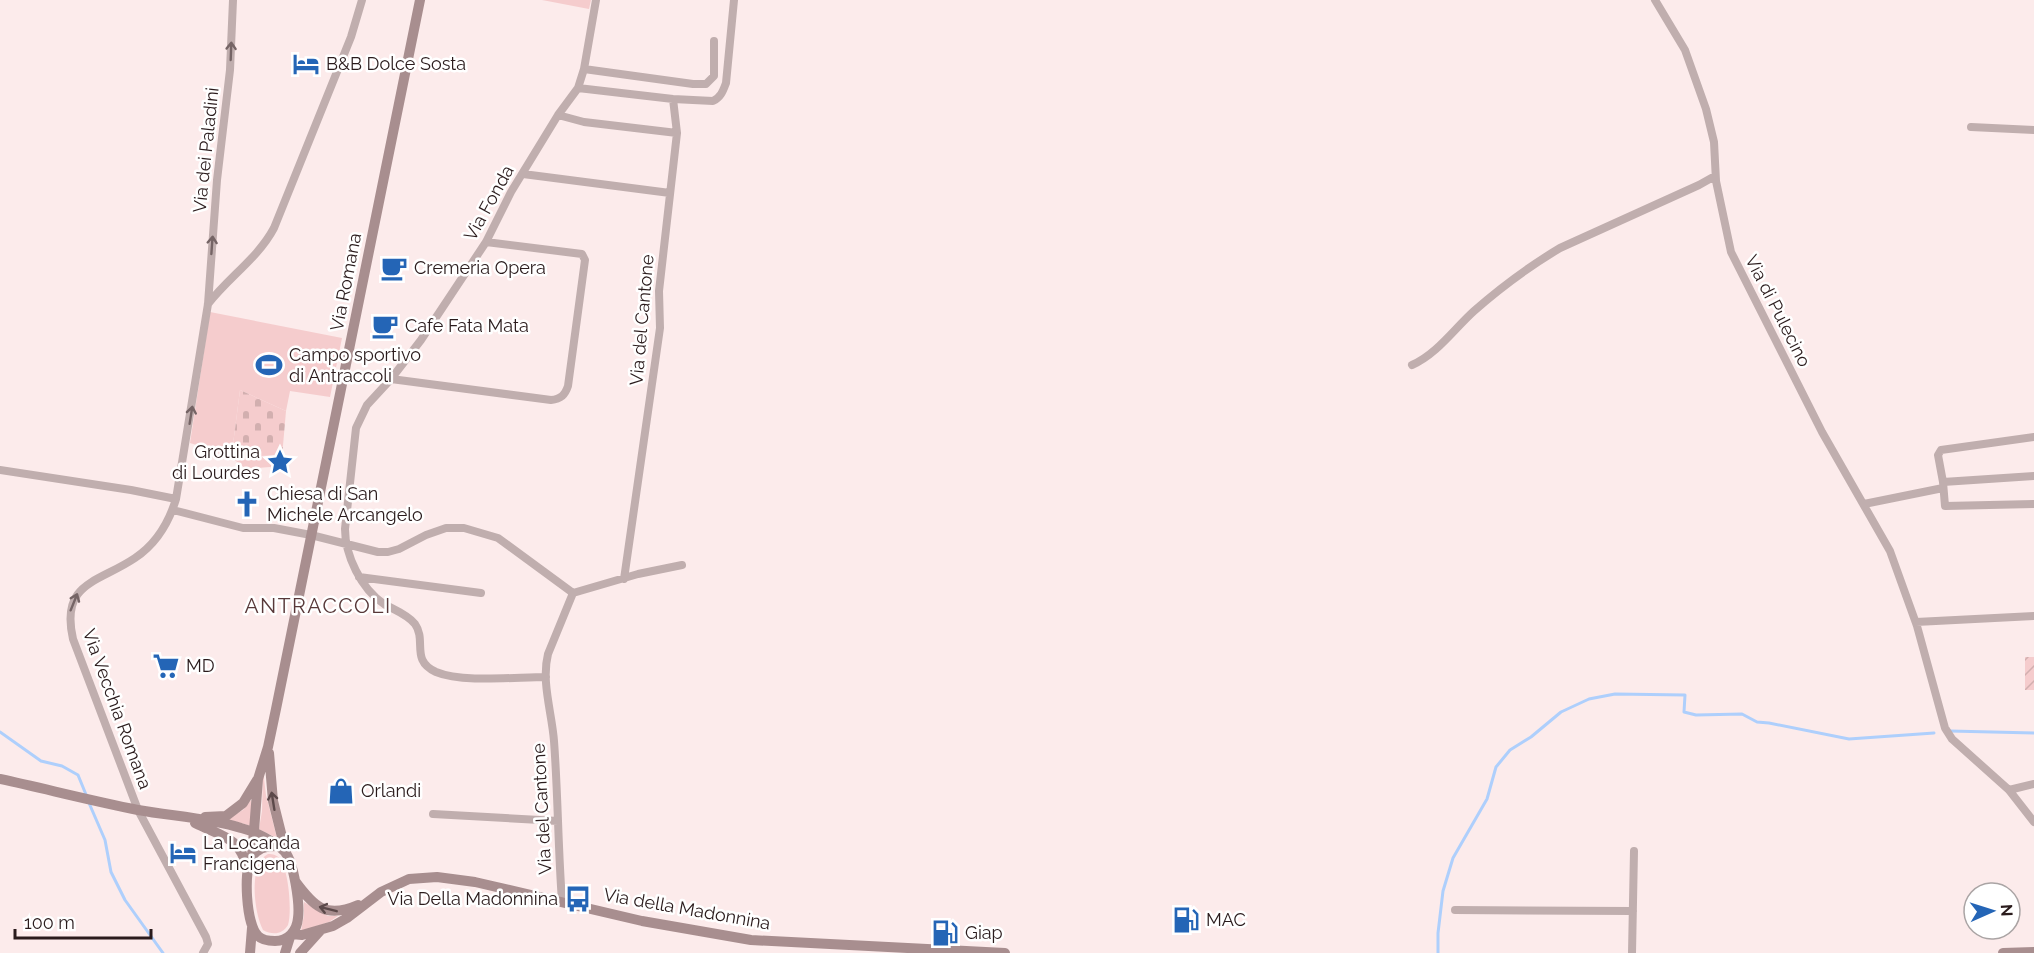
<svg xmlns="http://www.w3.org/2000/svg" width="2034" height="953" font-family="Raleway,sans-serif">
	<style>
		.grass { fill: #f5cccd }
		.cemetery { fill: url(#cemetery-stones) }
		.garden { fill: url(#garden-furrows) }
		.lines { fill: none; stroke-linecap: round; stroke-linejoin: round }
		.stream { stroke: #aecffc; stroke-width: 3 }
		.street { stroke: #c0aeae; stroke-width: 8 }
		.secondary { stroke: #a88e8f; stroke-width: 10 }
		.oneway { stroke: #756465 }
		.oneway2 { stroke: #5c494a }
		.labels { text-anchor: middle; stroke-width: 5; stroke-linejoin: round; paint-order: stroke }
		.poi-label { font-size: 18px; fill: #2a1b1c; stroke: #fff; text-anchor: start }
		.street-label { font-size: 18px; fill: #2a1b1c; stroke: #fff }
		.quarter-label { font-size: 21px; letter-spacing: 1.5px; fill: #583839; stroke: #fff }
	</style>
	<defs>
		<pattern id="cemetery-stones" width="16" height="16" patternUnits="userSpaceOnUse" patternTransform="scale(1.5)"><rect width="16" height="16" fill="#f5cccd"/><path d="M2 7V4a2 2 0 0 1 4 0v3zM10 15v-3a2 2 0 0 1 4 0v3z" fill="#d2afaf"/></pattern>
		<pattern id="garden-furrows" width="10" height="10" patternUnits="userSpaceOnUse" patternTransform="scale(1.5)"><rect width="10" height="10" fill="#f5cccd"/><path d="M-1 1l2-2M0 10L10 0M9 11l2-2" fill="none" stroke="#d2afaf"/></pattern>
	</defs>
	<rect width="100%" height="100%" fill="#fcebeb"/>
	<path class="grass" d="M542 0H591L589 9Z
		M210 312 342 338 330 397 290 391 286 411 240 390 232 452 282 457 278 470 270 467 246 469C229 453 212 450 190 443Z
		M263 771 266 795 277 838 259 829 262 811Z
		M251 800V826L227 819 243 810Z
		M268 854C273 854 277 855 280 859 289 871 292 912 288 925 282 935 272 935 263 930 254 913 248 864 268 854Z
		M304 902 328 916H338L329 922 301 931 304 915Z"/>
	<path class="cemetery" d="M240 390 286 411 282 457 232 452Z"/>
	<path class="garden" d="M2025 657H2034V690H2025Z"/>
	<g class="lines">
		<path class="stream" d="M1950 731 2034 733
			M0 732 41 761 62 766 78 775 87 797
			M89 803 105 840 111 872 125 900 163 953
			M1438 953V933L1443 891 1453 858 1487 799 1496 767 1510 750 1531 737 1561 712 1589 699 1615 694 1685 695 1684 712 1696 715 1742 714 1757 722 1769 723 1849 739 1934 733"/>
		<path class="street" d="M1655 0 1685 50 1706 109 1714 142 1716 181 1731 252 1822 432 1890 551 1917 626 1945 728 1952 739 2009 790 2034 822
			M584 69 693 84H706L714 76V41
			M578 88 673 99 713 101C721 97 723 91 726 83L734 0
			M558 115 584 122 677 133
			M1971 127 2034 130
			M523 174 670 193
			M208 304C229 277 258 258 274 228L351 37 362 0
			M1412 365C1437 354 1454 329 1474 311 1500 288 1530 266 1560 248L1699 185 1715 176
			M391 379 551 400C561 399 565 395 568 386L585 260 582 254 486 242
			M0 470 131 490 176 499
			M2034 476 1943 482 1945 506 2034 504
			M1943 482 1938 455 1941 450 2034 437
			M1864 504 1943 488
			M173 510 243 528H274L311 535 378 552H388L399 549 426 535 446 528H464L498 538 573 593
			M359 577 481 593
			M624 579 660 328 659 291 677 133 673 99
			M1916 622 2034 616
			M546 677C516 677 462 683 436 672 410 660 427 641 415 624 407 614 394 610 384 604 361 589 345 555 345 529L356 428 367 405 391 379 421 340 486 242 511 192 558 115 578 88 584 69 596 0
			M2009 790 2034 784
			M433 814 558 821
			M562 901C558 848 558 794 554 741 552 713 541 682 548 654L573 593 638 574 682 565
			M1455 910 1633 911
			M203 953 208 944 206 937 138 810 73 639C60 582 98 583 135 558 156 544 169 522 176 499L208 304 217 180 230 70 233 0
			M1632 953 1634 851"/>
		<path class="secondary" d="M269 753 273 801 286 853
			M0 779C46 789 92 801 138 810 171 816 210 818 241 828 254 831 276 842 285 852 294 863 300 904 298 918 297 931 288 941 275 941 269 941 262 940 258 936 246 925 243 870 252 857 257 848 266 846 276 846
			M205 817 226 816 243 803 257 780
			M195 823C221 836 241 837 247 869
			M252 856 258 779 268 747 276 709 420 0
			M295 881C314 907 326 919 358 905
			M292 934 302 935 333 926 347 918 381 892 409 879 437 877 475 882 642 921 751 940 1005 953
			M250 953 252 928
			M285 953 290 937
			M300 953 320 931
			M2003 953 2034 952"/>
	</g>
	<defs><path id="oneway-shaft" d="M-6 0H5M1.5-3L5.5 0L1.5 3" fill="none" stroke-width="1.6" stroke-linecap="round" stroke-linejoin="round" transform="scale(1.5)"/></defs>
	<g class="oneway">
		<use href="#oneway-shaft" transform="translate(231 51) rotate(-88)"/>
		<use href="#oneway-shaft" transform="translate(212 245) rotate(-86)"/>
		<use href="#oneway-shaft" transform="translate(191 415) rotate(-81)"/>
		<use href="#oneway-shaft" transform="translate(74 602) rotate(-68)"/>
	</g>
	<g class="oneway2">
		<use href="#oneway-shaft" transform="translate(273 801) rotate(-99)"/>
		<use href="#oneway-shaft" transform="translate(328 909) rotate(-166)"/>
	</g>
	<defs>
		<g id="hotel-bare" transform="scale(2.07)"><path d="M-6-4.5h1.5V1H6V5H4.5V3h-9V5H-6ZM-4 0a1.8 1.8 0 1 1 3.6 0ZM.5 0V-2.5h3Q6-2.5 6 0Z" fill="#2465b6" stroke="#fff" stroke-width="2.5" paint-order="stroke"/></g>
		<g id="cafe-bare" transform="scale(2.07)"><path d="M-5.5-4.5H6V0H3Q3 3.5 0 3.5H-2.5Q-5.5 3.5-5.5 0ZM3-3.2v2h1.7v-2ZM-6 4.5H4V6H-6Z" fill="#2465b6" stroke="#fff" stroke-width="2.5" paint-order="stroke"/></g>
		<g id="stadium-bare" transform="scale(2.07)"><path d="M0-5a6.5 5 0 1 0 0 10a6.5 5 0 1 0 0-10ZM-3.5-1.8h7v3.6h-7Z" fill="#2465b6" stroke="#fff" stroke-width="2.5" paint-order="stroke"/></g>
		<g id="sight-bare" transform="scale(2.07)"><path d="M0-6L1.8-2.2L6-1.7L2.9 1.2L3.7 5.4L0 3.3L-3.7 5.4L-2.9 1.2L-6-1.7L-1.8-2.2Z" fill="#2465b6" stroke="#fff" stroke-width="2.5" paint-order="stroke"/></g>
		<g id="church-bare" transform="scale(2.07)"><path d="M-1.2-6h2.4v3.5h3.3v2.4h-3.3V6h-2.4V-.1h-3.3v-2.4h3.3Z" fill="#2465b6" stroke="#fff" stroke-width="2.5" paint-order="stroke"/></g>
		<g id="supermarket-bare" transform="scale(2.07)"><path d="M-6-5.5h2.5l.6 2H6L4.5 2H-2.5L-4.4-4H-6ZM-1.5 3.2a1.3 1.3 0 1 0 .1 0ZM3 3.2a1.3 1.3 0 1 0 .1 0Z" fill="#2465b6" stroke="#fff" stroke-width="2.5" paint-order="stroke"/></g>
		<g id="shop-bare" transform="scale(2.07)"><path d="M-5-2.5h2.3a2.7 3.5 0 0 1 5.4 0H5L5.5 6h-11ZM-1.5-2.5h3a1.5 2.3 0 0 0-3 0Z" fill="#2465b6" stroke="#fff" stroke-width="2.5" paint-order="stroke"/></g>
		<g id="bus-bare" transform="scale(2.07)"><path d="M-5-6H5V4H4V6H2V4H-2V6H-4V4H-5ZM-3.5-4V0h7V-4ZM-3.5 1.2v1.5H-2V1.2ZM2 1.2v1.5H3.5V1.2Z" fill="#2465b6" stroke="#fff" stroke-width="2.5" paint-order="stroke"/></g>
		<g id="fuel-bare" transform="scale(2.07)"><path d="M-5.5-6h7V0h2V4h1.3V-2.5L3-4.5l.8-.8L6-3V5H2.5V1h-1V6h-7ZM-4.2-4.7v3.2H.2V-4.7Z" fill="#2465b6" stroke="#fff" stroke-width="2.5" paint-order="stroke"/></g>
	</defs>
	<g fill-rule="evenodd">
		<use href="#hotel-bare" x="306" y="64"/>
		<use href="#cafe-bare" x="394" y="268"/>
		<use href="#cafe-bare" x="385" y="326"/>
		<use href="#stadium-bare" x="269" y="365"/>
		<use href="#sight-bare" x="280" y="462"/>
		<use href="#church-bare" x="247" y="504"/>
		<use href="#supermarket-bare" x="166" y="666"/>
		<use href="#shop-bare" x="341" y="791"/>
		<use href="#hotel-bare" x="183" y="853"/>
		<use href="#bus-bare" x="578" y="899"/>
		<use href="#fuel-bare" x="1186" y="920"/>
		<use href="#fuel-bare" x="945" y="933"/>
	</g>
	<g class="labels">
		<g class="poi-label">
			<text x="326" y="70">B&amp;B Dolce Sosta</text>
			<text x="414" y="274">Cremeria Opera</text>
			<text x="405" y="332">Cafe Fata Mata</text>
			<text x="289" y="361">Campo sportivo<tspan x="289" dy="21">di Antraccoli</tspan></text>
			<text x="260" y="458" text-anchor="end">Grottina<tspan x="260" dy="21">di Lourdes</tspan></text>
			<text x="267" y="500">Chiesa di San<tspan x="267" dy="21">Michele Arcangelo</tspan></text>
			<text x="186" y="672">MD</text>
			<text x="361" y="797">Orlandi</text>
			<text x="203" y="849">La Locanda<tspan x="203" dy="21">Francigena</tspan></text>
			<text x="558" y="905" text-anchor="end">Via Della Madonnina</text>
			<text x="1206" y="926">MAC</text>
			<text x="965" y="939">Giap</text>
		</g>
		<g class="street-label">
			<text transform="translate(206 150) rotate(-84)" y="6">Via dei Paladini</text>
			<text transform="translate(489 203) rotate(-61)" y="6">Via Fonda</text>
			<text transform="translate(346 282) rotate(-79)" y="6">Via Romana</text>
			<text transform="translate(1778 311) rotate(63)" y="6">Via di Pulecino</text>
			<text transform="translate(642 320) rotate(-85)" y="6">Via del Cantone</text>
			<text transform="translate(117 709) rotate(70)" y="6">Via Vecchia Romana</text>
			<text transform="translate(542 809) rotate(-93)" y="6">Via del Cantone</text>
			<text transform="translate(687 909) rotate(10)" y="6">Via della Madonnina</text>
		</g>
		<g class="quarter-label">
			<text x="318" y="613">ANTRACCOLI</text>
		</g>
	</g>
	<g transform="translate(1992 911) rotate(87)"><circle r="28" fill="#ffffff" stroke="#aaa4a4" stroke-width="1.5"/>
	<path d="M0-4.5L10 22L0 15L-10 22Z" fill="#2465b6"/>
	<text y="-9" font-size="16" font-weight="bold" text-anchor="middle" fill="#2a1b1c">N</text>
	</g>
	<path d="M15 929v9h136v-9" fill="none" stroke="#2a1b1c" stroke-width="3"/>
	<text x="24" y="929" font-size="18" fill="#2a1b1c" stroke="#ffffff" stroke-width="4.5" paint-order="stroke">100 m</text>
</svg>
